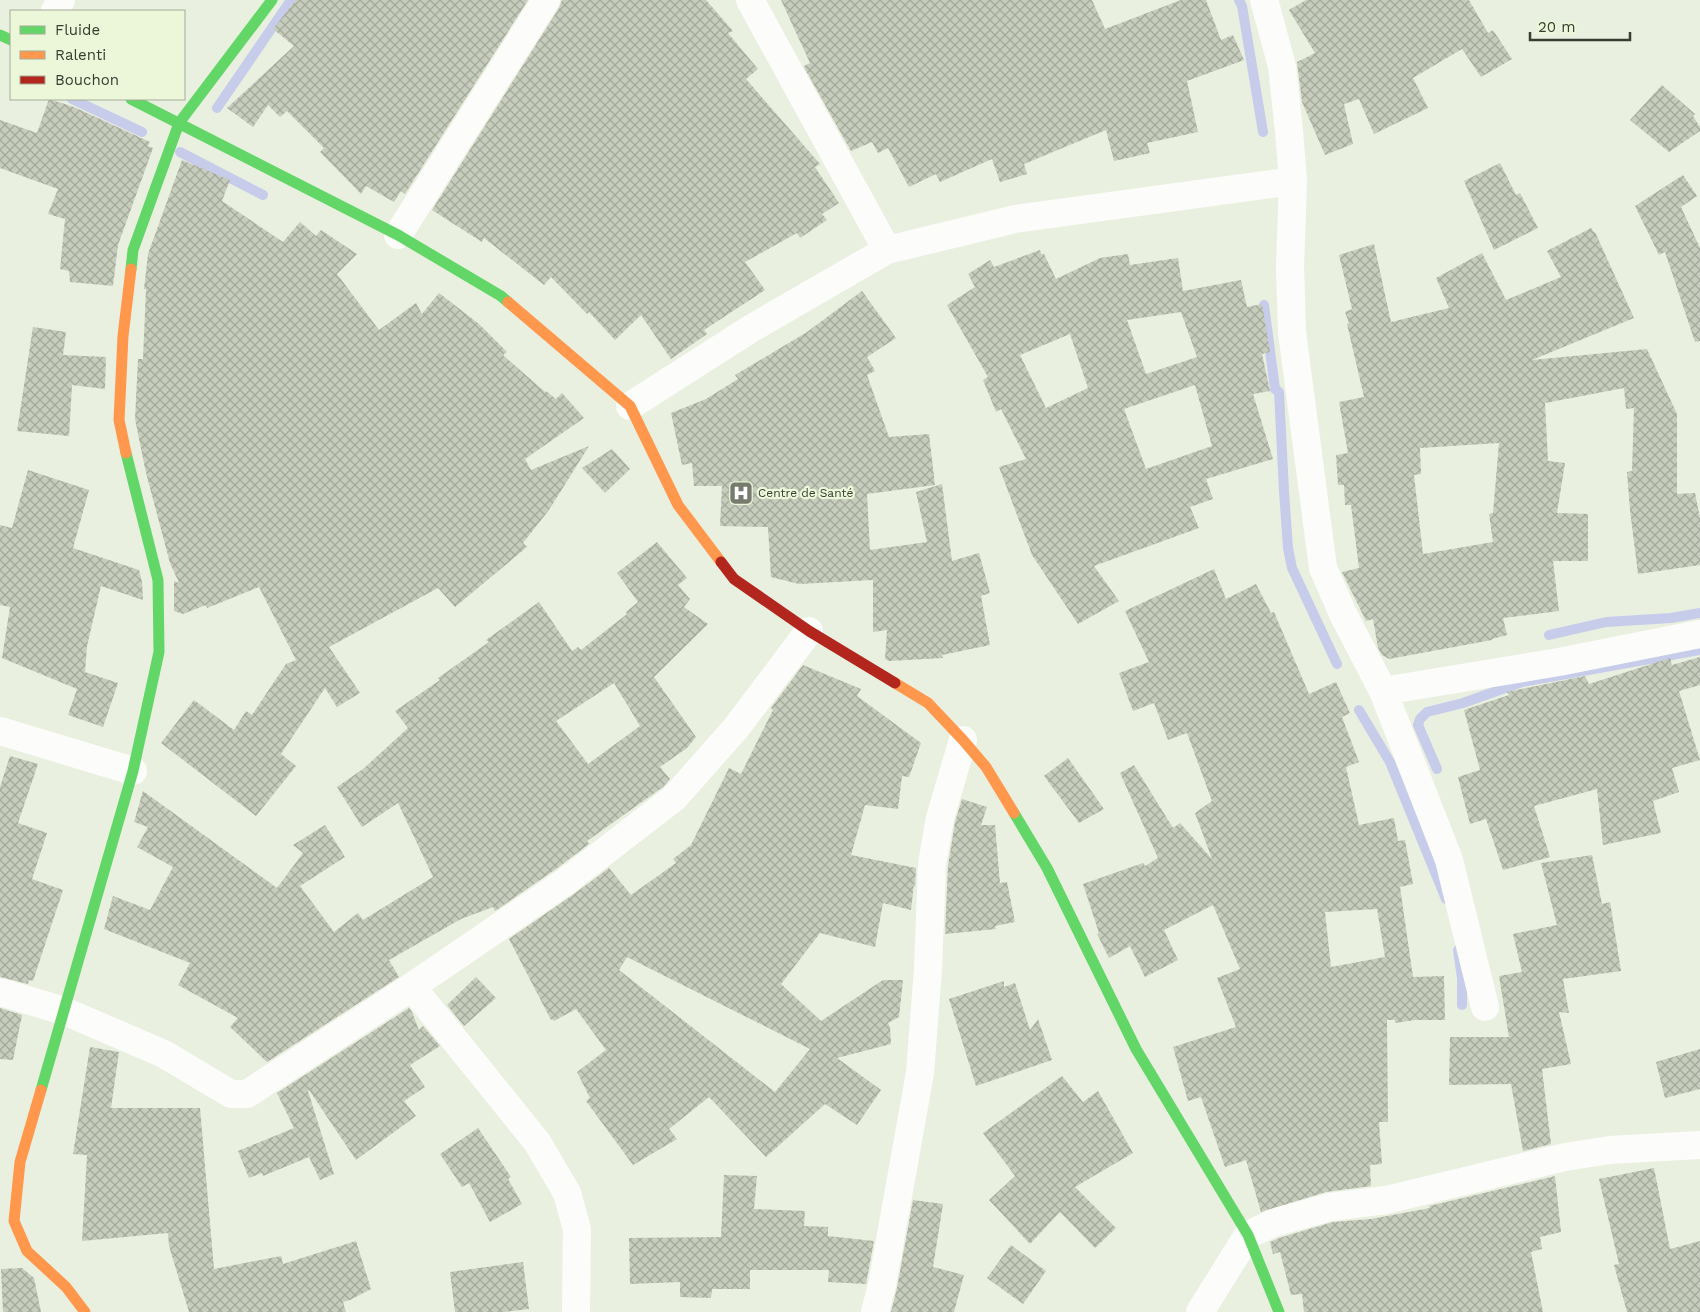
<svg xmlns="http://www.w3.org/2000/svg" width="1700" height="1312" font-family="'Work Sans',sans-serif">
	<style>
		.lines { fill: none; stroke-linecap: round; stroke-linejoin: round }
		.stream { stroke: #c6ccea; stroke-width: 10 }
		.building { fill: url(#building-cross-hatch); fill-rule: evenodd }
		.street { stroke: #fcfdfa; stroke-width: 28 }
		.fast { stroke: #63d668; stroke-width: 11 }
		.slow { stroke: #ff974d; stroke-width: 11 }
		.jam { stroke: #b3261e; stroke-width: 11 }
		.labels { text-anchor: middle; stroke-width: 4.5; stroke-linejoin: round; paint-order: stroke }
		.poi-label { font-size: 12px; fill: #383c31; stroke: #ecf7d9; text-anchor: start }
	</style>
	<defs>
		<pattern id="building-cross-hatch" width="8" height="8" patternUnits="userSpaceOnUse" patternTransform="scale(1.25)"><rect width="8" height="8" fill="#c7cdbd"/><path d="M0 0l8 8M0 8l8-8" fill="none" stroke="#a3a89a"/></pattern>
	</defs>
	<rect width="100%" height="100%" fill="#eaf0e0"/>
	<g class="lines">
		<path class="stream" d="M1239 0 1242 6 1263 132
			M72 99 142 132
			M217 108 291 0
			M180 152 263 195
			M1264 305 1275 389 1279 392 1284 491 1288 548 1292 568 1337 664
			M1549 635 1606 622 1671 618 1700 613
			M1359 710 1390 762 1446 899
			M1437 769 1418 725 1420 719 1427 712 1463 703 1522 682 1700 650
			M1458 950 1462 978V1005"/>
	</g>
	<path class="building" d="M296 0H528L405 194 401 191 394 202 366 186 361 194 320 152 324 148 287 111 280 117 268 105 253 127 227 108 294 46 273 29Z
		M562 0H706L733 31 728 33 758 69 746 79 820 164 815 167 839 203 822 214 827 220 800 238 797 233 745 262 765 290 704 330 707 334 671 359 641 315 615 340 589 312 587 314 551 277 544 285 484 238 482 242 432 210 559 8Z
		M781 0H1092L1105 29 1181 0H1206L1221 40 1233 35 1244 60 1187 81 1198 132 1147 143 1150 153 1114 161 1106 130 1024 164 1027 174 1000 182 992 159 940 182 936 174 909 187 888 148 878 153 872 142 851 151 805 69 804 66 810 63Z
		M1306 0H1469L1488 33 1493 30 1512 59 1481 77 1462 49 1413 78 1428 108 1374 134 1359 99 1344 104 1353 144 1325 155 1302 102 1297 62 1315 53 1289 10Z
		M1662 85 1695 114 1693 116 1700 127V131L1669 152 1630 120Z
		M49 99 74 107 150 142 148 146 153 148 118 245 113 286 70 282 69 271 60 269 65 219 48 214 58 189 0 168V120L37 133Z
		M182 160 230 180 222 201 283 242 300 222 316 236 321 230 357 254 337 274 379 330 416 303 422 314 439 293 479 324 507 352 503 355 545 392 546 391 556 399 562 393 584 418 525 459 531 470 589 446 549 510 523 543 527 547 455 607 438 588 329 647 360 693 337 707 325 688 281 754 296 766 256 816 161 743 194 700 234 730 246 711 252 715 286 664 296 660 259 587 207 608 206 605 183 614 174 611V581L179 583 170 563 146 473 135 419 138 359H143L146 289H144L148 254Z
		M1500 163 1516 195 1520 193 1538 228 1494 250 1464 181Z
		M1683 175 1697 196 1681 207 1700 248V341L1695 342 1665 252 1659 255 1635 206Z
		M1591 228 1594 232H1595L1634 318 1532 360 1647 349 1677 414V494L1695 493 1700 518V565L1638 574 1630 510 1627 472 1632 471 1634 408 1626 409 1624 388 1545 403 1548 461 1565 463 1557 513 1588 514V561H1553L1559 611 1503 618 1507 635 1492 639V640L1389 659 1382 655 1378 648 1373 619 1366 621 1342 572 1359 568 1351 505H1345L1344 485H1338L1336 455 1348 453 1339 402 1364 397 1347 324 1349 323 1345 312 1352 309 1339 255 1374 244 1391 322 1449 308 1436 278 1482 253 1506 300 1561 277 1547 251ZM1499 443 1493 513 1489 514 1493 542 1423 554 1414 475 1421 474 1420 448Z
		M1040 250 1041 254H1044L1056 279 1100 258 1128 254 1130 265 1178 258 1183 291 1241 280 1247 307 1262 304 1270 352 1262 354 1270 391 1253 394 1273 459 1206 479 1213 499 1190 507 1199 528 1094 566 1119 601 1078 624 1032 555 999 467 1026 459 1001 409 996 412 983 380 988 377 947 305 975 287 968 274 990 260 994 267ZM1181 312 1197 357 1146 374 1127 320ZM1070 334 1088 388 1046 408 1020 355ZM1195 385 1212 446 1146 469 1124 409Z
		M862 291 896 338 867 357 875 371 867 375 889 437 929 434 935 485 867 494 870 550 927 542 916 492 942 484 952 561 979 553 990 593 981 596 990 645 942 655 943 658 889 661 885 659 887 630 873 632V580L799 584 771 577 768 527 720 526 722 486H694L692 463 682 465 671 413 706 399 738 379 735 375 807 332Z
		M33 327 66 332 63 355 106 357 105 389 72 385 69 436 17 431Z
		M612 449 630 469 605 493 582 468Z
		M28 470 89 490 73 548 139 570 142 582 143 600 101 586 87 646 85 672 118 683 103 727 68 715 77 689 2 658 10 607 0 605V525L12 528Z
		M657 542 687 578 678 585 690 599 684 607 708 624 654 677 696 737 687 748 660 767 670 779 663 787 587 841 589 844 556 869 495 911 493 907 461 919 389 960 399 977 267 1062 230 1027 238 1018 178 985 190 963 104 929 113 896 150 910 173 867 137 847 148 827 134 822 143 791 277 888 303 853 293 845 325 825 345 857 300 886 334 932 358 913 363 920 433 877 398 803 362 827 337 787 363 769 408 728 395 711 440 680 438 678 489 642 486 640 539 602 572 651 578 647 581 650 627 614 626 612 638 602 617 573ZM614 683 640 726 588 764 556 721Z
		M1214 569 1226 599 1256 584 1271 613 1274 612 1309 694 1336 682 1350 713 1342 717 1359 762 1346 767 1359 825 1394 818 1398 841 1405 840 1413 884 1400 887 1413 977 1444 976 1445 1020H1415L1395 1023V1020H1387L1388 1122H1379L1382 1164 1370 1165 1371 1186 1326 1192 1261 1212 1246 1160 1225 1167 1201 1097 1188 1101 1173 1047 1236 1027 1217 978 1240 969 1213 905 1164 930 1178 960 1145 977 1130 946 1109 958 1097 934 1099 933 1083 884 1143 863 1145 866 1158 858 1120 773 1134 765 1173 828 1180 823 1212 859 1195 813 1212 801 1187 733 1168 740 1154 703 1133 711 1119 673 1149 662 1125 611ZM1377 909 1385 957 1331 967 1325 912Z
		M1700 657V685L1679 691 1700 760 1672 768 1679 792 1653 801 1661 833 1603 845 1597 789 1534 806 1550 857 1503 870 1486 819 1470 824 1458 777 1480 770 1464 710 1509 695 1507 692 1585 676 1589 684 1670 658 1672 665Z
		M803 665 861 689 857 696 921 743 909 777 902 776 898 809 865 805 851 855 916 868 915 888 914 883 911 910 883 903 875 947 820 933 781 984 821 1021 883 980H903L899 1017 888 1023 890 1027 891 1044 837 1058 881 1090 857 1125 825 1104 766 1157 709 1097 669 1129 677 1139 633 1165 586 1101 590 1098 577 1072 606 1050 576 1009 554 1021 552 1019 551 1020 509 939 574 894 609 868 631 895 676 863 673 859 691 845 729 768 741 774 773 710 771 708ZM627 957 810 1049 775 1092 619 970Z
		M10 756 38 764 18 823 47 833 32 879 63 890 33 981 29 980 28 984 0 977V787Z
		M1068 758 1104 809 1079 823 1044 776Z
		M962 799 987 807 981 825H995L1000 883 1007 882 1015 922 995 926 996 929 945 934 948 866 955 822Z
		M1592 855 1602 904 1610 902 1621 971 1563 979 1569 1013 1559 1012 1571 1064 1542 1069 1551 1144 1523 1151 1511 1084 1449 1085 1450 1037H1509L1499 976 1522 972 1513 934 1557 925 1541 863Z
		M476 977 496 998 464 1026 447 1005Z
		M1004 981V987L1015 983 1030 1030 1038 1019 1052 1060 976 1086 949 999Z
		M0 1008 22 1015 13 1060 0 1059Z
		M409 1008 412 1012 419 1030 423 1026 440 1046 410 1065 425 1087 404 1101 416 1116 356 1160 309 1090 308 1091 334 1174 320 1180 309 1157 263 1176 262 1173 249 1178 238 1151 294 1128 277 1093Z
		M90 1047 119 1052 111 1108H200L214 1269 281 1256 283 1264 356 1241 371 1289 350 1300 343 1302 346 1312H189L169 1246 168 1233 82 1241 87 1155 73 1154Z
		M1700 1049V1089L1665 1098 1656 1062Z
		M1062 1076 1083 1102 1098 1091 1133 1153 1075 1187 1116 1228 1095 1248 1060 1212 1030 1244 989 1200 1015 1176 983 1133Z
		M478 1128 511 1177 508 1179 522 1204 490 1222 469 1183 462 1187 440 1154Z
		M1654 1168 1670 1249 1700 1241V1312H1627L1614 1265 1619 1264 1599 1179Z
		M724 1175 757 1176 754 1209 805 1211 804 1226 828 1227V1236L874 1241 866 1284 828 1282 829 1270H750V1289H712L711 1298 680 1297V1282L630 1284 629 1238 721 1237Z
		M1555 1176 1561 1232 1540 1237 1542 1249 1531 1252 1543 1312H1304L1302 1294 1291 1295 1280 1252 1273 1254 1270 1242 1279 1238 1333 1222 1371 1219 1430 1208 1429 1206Z
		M913 1200 943 1204 933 1267 964 1275 954 1312H891L897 1288Z
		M1011 1245 1046 1271 1023 1304 987 1278Z
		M523 1262 529 1309 504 1312H455L450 1272Z
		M22 1268 34 1278 41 1312H3L1 1269Z"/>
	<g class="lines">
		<path class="street" d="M750 0 887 250
			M1264 0 1282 66 1289 131 1293 181 1290 267 1292 332 1323 568 1343 614 1383 691 1449 860 1485 1007
			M55 11 61 0
			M398 235 546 0
			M630 406 752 328 887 250 1015 219 1293 181
			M1383 691 1559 662 1700 634
			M0 731 133 771
			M412 987 537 1142 567 1193 577 1229 576 1312
			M0 992 64 1011 164 1054 231 1094H247L398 996 565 882 674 798 736 728 809 631
			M875 1312 882 1285 920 1073 928 969 932 864 940 818 963 740
			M1200 1312 1248 1235 1273 1223 1330 1207 1386 1200 1565 1157 1610 1150 1700 1145"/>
		<path class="fast" d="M0 35 11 40
			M131 99 398 235 501 296 508 302
			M131 269 133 250 179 123 272 0
			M1014 813 1047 868 1136 1049 1248 1235 1279 1312
			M41 1090 133 771 159 652 158 580 126 453"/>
		<path class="slow" d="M508 302 630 406 678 505 721 562
			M126 453 119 420 123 336 131 269
			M895 683 928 703 963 740 986 767 1014 813
			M41 1090 20 1162 14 1221 27 1251 66 1287 85 1312"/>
		<path class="jam" d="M721 562 734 579 809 631 895 683"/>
	</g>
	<defs>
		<g id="hospital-square" transform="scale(1.25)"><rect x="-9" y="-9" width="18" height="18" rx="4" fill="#767b6e" stroke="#ecf7d9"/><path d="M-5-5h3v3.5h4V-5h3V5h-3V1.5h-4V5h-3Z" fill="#fff"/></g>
	</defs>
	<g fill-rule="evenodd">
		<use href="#hospital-square" x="741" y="493"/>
	</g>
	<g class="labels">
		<g class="poi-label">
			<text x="758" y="497">Centre de Santé</text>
		</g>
	</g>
	<rect x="10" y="10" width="175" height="90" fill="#ecf7d9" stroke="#a4ac96"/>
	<rect x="20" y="26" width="25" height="8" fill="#63d668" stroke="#a4ac96"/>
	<text x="55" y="35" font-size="15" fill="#383c31">Fluide</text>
	<rect x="20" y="51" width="25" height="8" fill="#ff974d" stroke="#a4ac96"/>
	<text x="55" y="60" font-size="15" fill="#383c31">Ralenti</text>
	<rect x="20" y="76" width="25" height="8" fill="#b3261e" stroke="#a4ac96"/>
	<text x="55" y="85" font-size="15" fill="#383c31">Bouchon</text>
	<path d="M1530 32v8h100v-8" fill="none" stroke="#383c31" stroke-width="2.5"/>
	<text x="1538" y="32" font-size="15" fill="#383c31" stroke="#ecf7d9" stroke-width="4" paint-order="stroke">20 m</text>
</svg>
